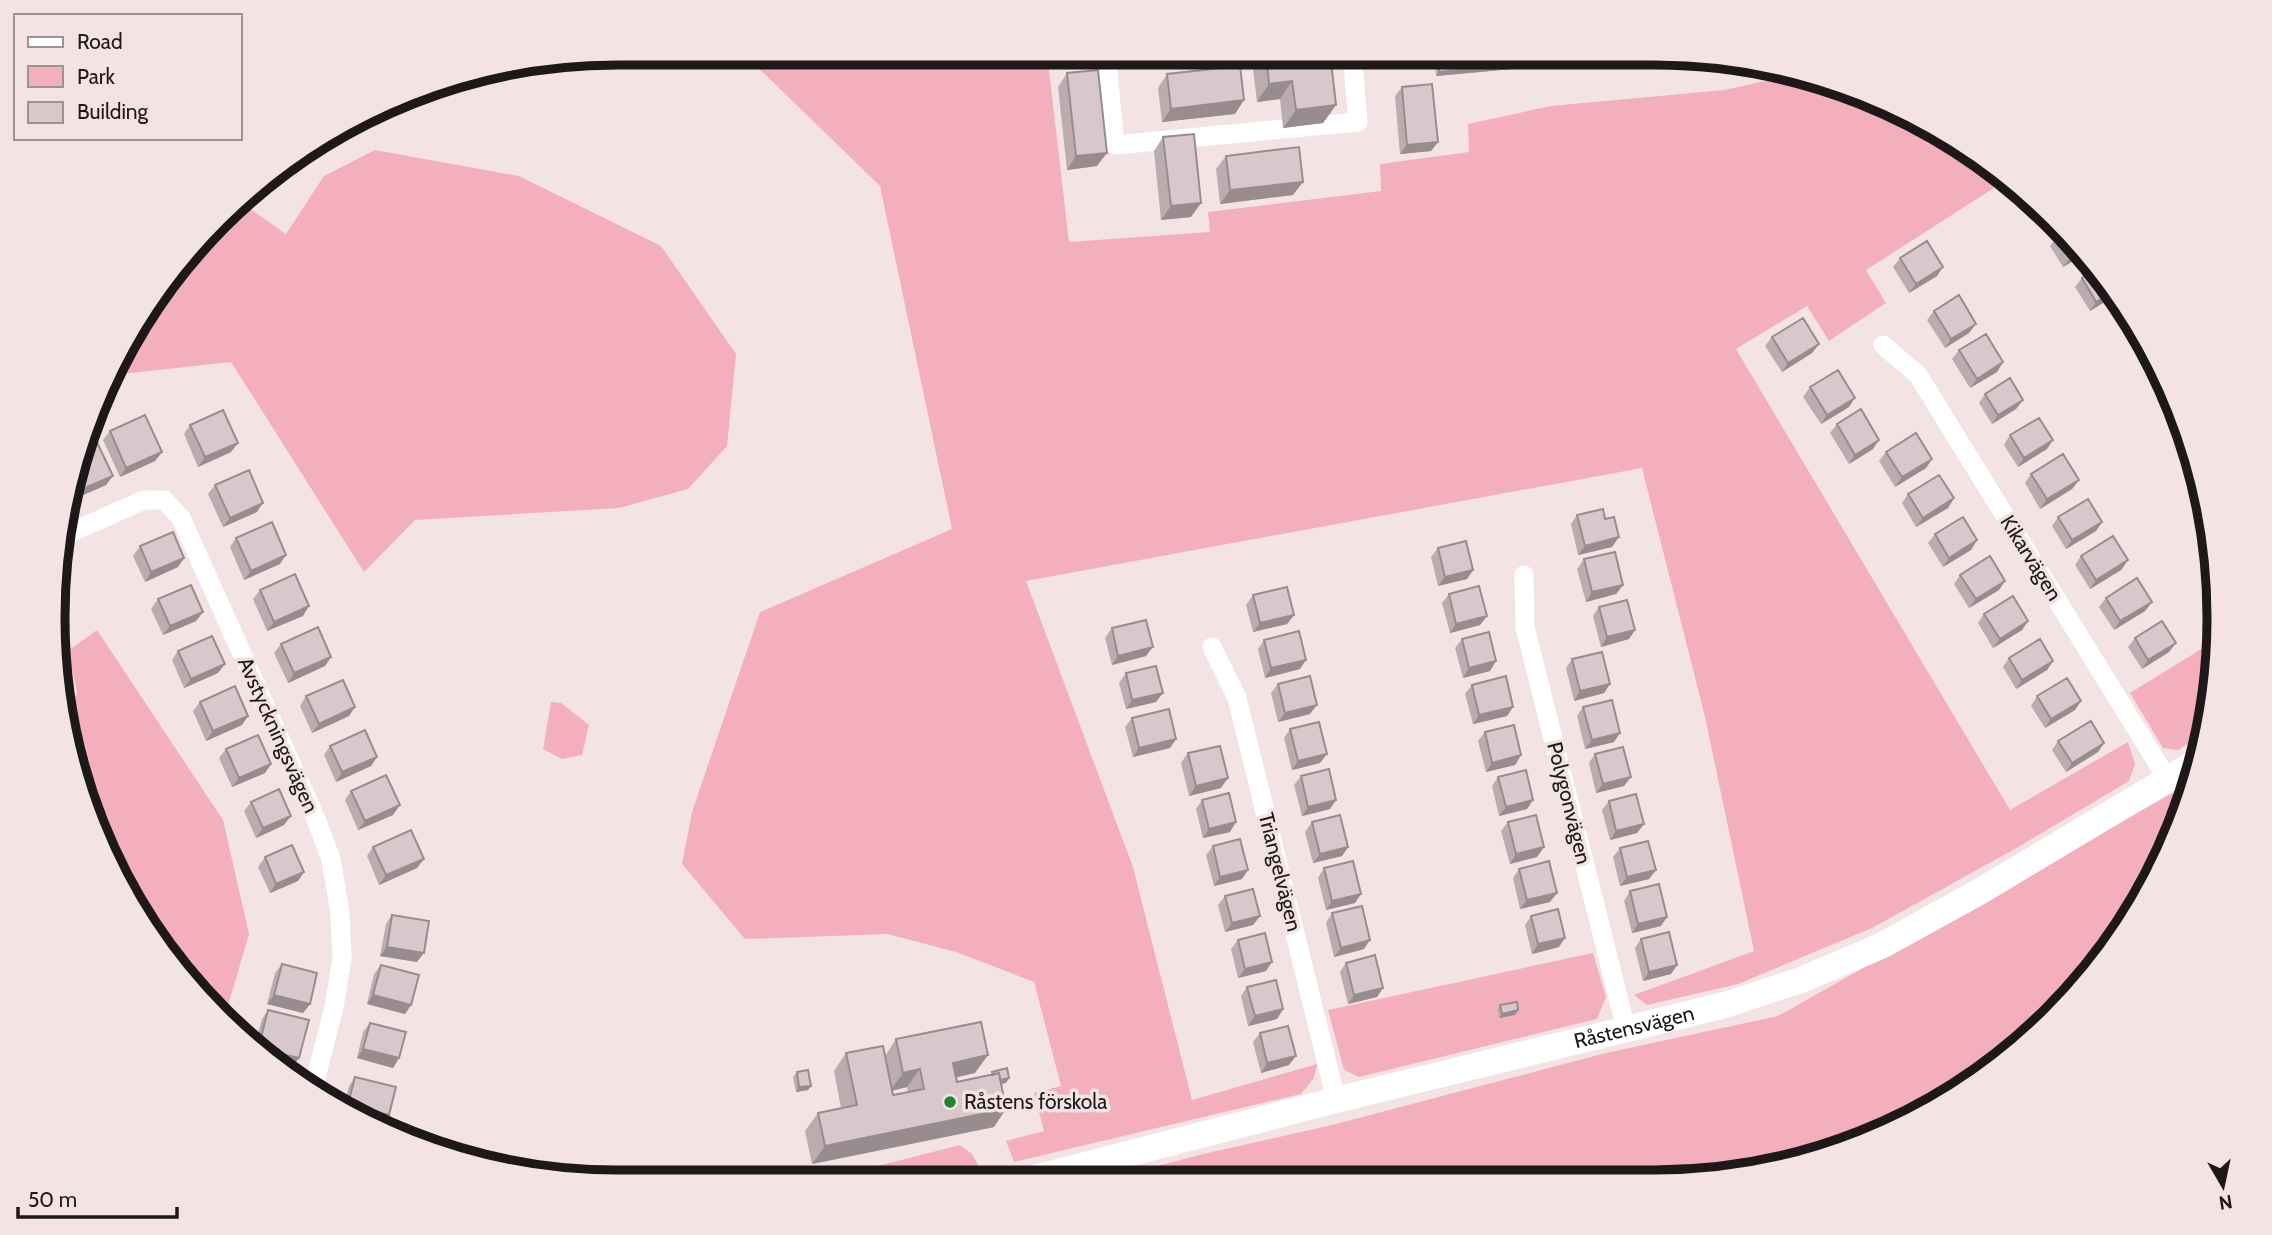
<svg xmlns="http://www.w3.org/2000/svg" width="2272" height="1235" font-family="Cabin,sans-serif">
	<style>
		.green { fill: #f3b0bc }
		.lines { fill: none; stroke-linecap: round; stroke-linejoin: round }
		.street { stroke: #fff; stroke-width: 19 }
		.secondary { stroke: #fff; stroke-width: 26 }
		.wall { fill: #bbacaf; fill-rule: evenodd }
		.shaded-wall { fill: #988c8e }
		.building { fill: #d9c8cb; stroke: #988c8e; stroke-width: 2 }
		.poi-dot { fill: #298231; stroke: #f4e3e5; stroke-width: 2.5 }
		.labels { text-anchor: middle; stroke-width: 7; stroke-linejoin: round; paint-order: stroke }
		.street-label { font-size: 21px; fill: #1e1819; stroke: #f4e3e5 }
		.poi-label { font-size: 21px; fill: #1e1819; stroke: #f4e3e5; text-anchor: start }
		.rim { fill: none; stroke: #1e1819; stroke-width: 9 }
	</style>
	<rect width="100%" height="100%" fill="#f4e3e5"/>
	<path class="green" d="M743 53H1047L1069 242 1210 232 1208 212 1381 191 1380 164 1469 152 1468 124 1551 106 1725 90 1802 72 1937 128 2008 179 1866 270 1886 303 1829 341 1807 306 1736 349 2010 810 2128 742 2135 764 2129 781 2013 850 1872 928 1738 984 1647 1005 1634 995 1754 951 1705 717 1642 468 1026 581 1133 867 1192 1100 1317 1064 1314 1078 1301 1094 1014 1162 1006 1141 1044 1131 1034 1093 1061 1086 1034 982 956 952 887 934 745 939 682 864 692 812 760 612 952 529 880 186Z
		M375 150 519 176 661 246 736 354 727 446 688 489 619 508 415 520 364 572 231 362 122 374 115 377 148 304 242 203 286 234 324 176Z
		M97 630 223 820 249 934 225 1016 193 990 96 834 69 718 77 692 68 651Z
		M2216 640 2215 691 2205 734 2178 750 2163 748 2130 693Z
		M551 702 561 703 589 725 582 755 562 759 543 749Z
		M2194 781 2190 799 2144 900 2079 990 1969 1087 1870 1140 1728 1178 1106 1180 1199 1155 1332 1125 1606 1053 1778 1016Z
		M1593 953 1606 997 1597 1019 1359 1077 1344 1070 1328 1010Z
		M960 1145 972 1154 987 1180H823Z"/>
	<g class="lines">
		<path class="street" d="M1106 53 1115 145 1358 122 1352 53
			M1883 345 1918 375 2168 780
			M65 535 144 500H164L181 518 316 819 331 859 340 913 342 959 334 1007 313 1089
			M1524 575 1525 627 1626 1029
			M1212 647 1237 698 1336 1100"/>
		<path class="secondary" id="s1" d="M1027 1180 1336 1100 1725 1005 1801 980 1881 946 1979 892 2198 761"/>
	</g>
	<path class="wall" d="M1057 53H1096L1089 64 1058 67Z
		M1127 53H1161L1158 57 1128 60Z
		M1251 53H1330L1336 105 1323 123 1283 128 1280 99 1257 102Z
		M1393 53H1432L1428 58 1394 61Z
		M1434 53 1547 54 1545 66 1436 76Z
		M1590 54H1680L1590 61Z
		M1067 73 1097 166 1067 170 1058 87Z
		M1167 74 1235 114 1162 122 1158 88Z
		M1402 87 1438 142 1431 151 1400 154 1395 96Z
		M1163 137 1191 217 1161 220 1154 151Z
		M1226 156 1293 195 1220 204 1216 169Z
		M2019 187 2027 192 2041 208 2030 215 2016 192Z
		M2064 233 2085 254 2063 267 2050 246 2057 237Z
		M1900 258 1937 276 1909 293 1893 267Z
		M2103 273 2116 295 2090 311 2075 287 2082 278Z
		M1934 311 1969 333 1945 348 1927 320Z
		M1772 337 1819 344 1812 353 1782 372 1765 346Z
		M1959 350 2003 362 1997 372 1970 388 1952 359Z
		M1810 387 1849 407 1821 424 1803 397Z
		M1985 394 2023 400 2016 409 1992 424 1979 403Z
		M1837 424 1873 449 1849 464 1830 433Z
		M190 425 231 452 198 467 184 434Z
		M110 431 162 452 155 461 120 477 103 440Z
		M2010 435 2047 449 2018 467 2004 445Z
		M1886 452 1932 459 1926 468 1895 487 1879 461Z
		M72 472 106 485 74 499 70 490Z
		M2031 474 2079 480 2072 489 2040 509 2025 483Z
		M215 485 257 512 223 527 208 494Z
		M1908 494 1954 498 1948 508 1916 527 1902 503Z
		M1577 515 1612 547 1578 555 1571 524Z
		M2058 517 2096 531 2066 549 2052 526Z
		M1935 534 1977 540 1971 550 1943 567 1928 543Z
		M236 538 280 564 244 580 230 547Z
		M140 546 184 558 178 567 145 582 133 556Z
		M1438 548 1473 570 1467 579 1438 586 1431 557Z
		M2081 556 2128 560 2121 570 2090 589 2075 565Z
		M1584 559 1623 585 1616 594 1586 602 1577 569Z
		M1960 575 1999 590 1969 608 1954 584Z
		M260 590 303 616 267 631 253 599Z
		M1449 594 1487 616 1480 625 1450 633 1442 603Z
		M1253 595 1294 615 1287 624 1253 632 1246 605Z
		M2106 598 2152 602 2145 611 2114 630 2099 607Z
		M158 599 203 612 196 621 163 635 151 609Z
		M1599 607 1635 630 1629 639 1601 647 1593 616Z
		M1984 614 2028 621 2022 630 1993 648 1978 623Z
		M1112 628 1146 656 1112 665 1105 638Z
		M2135 638 2169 652 2142 669 2128 647Z
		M1462 639 1490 671 1463 678 1455 648Z
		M1264 640 1300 669 1265 678 1258 649Z
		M281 644 331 657 325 666 288 683 274 653Z
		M178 651 218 673 184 688 172 660Z
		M2009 658 2053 661 2047 670 2016 689 2003 667Z
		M1572 659 1610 684 1604 693 1574 701 1566 668Z
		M1126 673 1156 702 1126 709 1119 683Z
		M1278 684 1310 714 1278 722 1271 693Z
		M1472 685 1513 707 1507 716 1473 724 1465 694Z
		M306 696 355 707 349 716 312 733 300 706Z
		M2037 696 2081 701 2075 710 2045 728 2031 706Z
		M200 702 242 725 206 741 193 711Z
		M1583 707 1614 742 1585 749 1577 716Z
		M1132 718 1176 739 1170 748 1133 757 1125 727Z
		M1290 729 1320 763 1292 770 1284 738Z
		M1485 732 1521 755 1515 765 1486 772 1478 741Z
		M2058 741 2104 743 2098 752 2066 772 2052 750Z
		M330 746 377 757 371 766 336 782 324 755Z
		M226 749 271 764 265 773 232 787 219 758Z
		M1188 753 1221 788 1189 796 1181 763Z
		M1595 754 1624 786 1596 793 1589 763Z
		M1301 776 1330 809 1302 816 1294 785Z
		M1498 777 1533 800 1527 809 1499 816 1492 786Z
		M351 791 393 815 358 830 345 800Z
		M1202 800 1230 832 1203 838 1196 809Z
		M1609 801 1644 824 1637 833 1610 840 1602 810Z
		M251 802 284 825 256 838 244 811Z
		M1312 822 1348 847 1342 856 1313 863 1305 832Z
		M1508 822 1544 847 1537 857 1510 864 1501 831Z
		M1213 846 1242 879 1214 886 1206 855Z
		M373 847 417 868 379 885 367 856Z
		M1620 848 1656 870 1649 879 1620 886 1613 857Z
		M265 857 304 872 298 881 270 893 258 867Z
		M1324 868 1355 903 1326 910 1318 878Z
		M1519 869 1550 902 1520 909 1513 878Z
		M1630 891 1661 926 1632 933 1624 901Z
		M1225 896 1260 916 1253 925 1225 932 1218 905Z
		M1332 913 1364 949 1334 957 1326 923Z
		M392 915 417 962 380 956 386 924Z
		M1531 916 1559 947 1532 954 1525 925Z
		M1641 939 1677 965 1671 974 1643 981 1635 948Z
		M1238 940 1266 971 1238 978 1231 949Z
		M1346 963 1383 988 1377 997 1348 1004 1340 972Z
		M282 964 310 1004 303 1013 267 1004 275 973Z
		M381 965 411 1005 405 1014 367 1004 374 974Z
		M1247 987 1283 1009 1277 1019 1248 1026 1241 996Z
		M1500 1005 1518 1010 1515 1015 1499 1018 1497 1010Z
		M268 1010 292 1067 285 1065 256 1042 262 1019Z
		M370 1023 399 1058 393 1068 357 1058 363 1032Z
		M1260 1033 1289 1065 1261 1073 1253 1042Z
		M896 1039 975 1073 956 1077 957 1082 990 1075 992 1072 1009 1078 1006 1083 1001 1084 994 1127 812 1164 805 1131 818 1113 841 1108 834 1071 846 1053 885 1056ZM907 1087 908 1092 893 1095 892 1091Z
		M797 1072 811 1086 808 1090 796 1092 793 1077Z
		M355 1077 382 1124 368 1120 343 1110 349 1086Z"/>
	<path class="shaded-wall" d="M1068 53H1096L1089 64 1058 67Z
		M1133 53H1161L1158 57 1128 60Z
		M1432 54 1428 58 1394 61 1397 57Z
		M1628 54H1680L1590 61 1594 57Z
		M1548 61 1545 66 1436 76 1439 72Z
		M1292 81 1280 99 1257 102 1269 84Z
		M1244 100 1235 114 1162 122 1171 109Z
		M1336 105 1323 123 1283 128 1296 110Z
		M1438 142 1431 151 1400 154 1407 145Z
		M1107 153 1097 166 1067 170 1076 156Z
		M1303 182 1293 195 1220 204 1230 190Z
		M1201 203 1191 217 1161 220 1171 206Z
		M2037 205H2038L2041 208 2030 215Z
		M2081 251 2085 254 2063 267 2070 258Z
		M1943 267 1937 276 1909 293 1916 284Z
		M2114 291 2116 295 2090 311 2096 302Z
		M1976 324 1969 333 1945 348 1951 339Z
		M1819 344 1812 353 1782 372 1788 363Z
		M2003 362 1997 372 1970 388 1977 379Z
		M1855 398 1849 407 1821 424 1827 415Z
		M2023 400 2016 409 1992 424 1998 415Z
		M1879 440 1873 449 1849 464 1855 455Z
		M2053 440 2047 449 2018 467 2024 458Z
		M238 443 231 452 198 467 205 457Z
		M162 452 155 461 120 477 126 468Z
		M1932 459 1926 468 1895 487 1902 477Z
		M113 476 106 485 74 499 80 490Z
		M2079 480 2072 489 2040 509 2047 499Z
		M1954 498 1948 508 1916 527 1923 518Z
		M263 503 257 512 223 527 230 518Z
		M2102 522 2096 531 2066 549 2072 540Z
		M1619 537 1612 547 1578 555 1585 546Z
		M1977 540 1971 550 1943 567 1949 558Z
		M286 555 280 564 244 580 251 571Z
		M184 558 178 567 145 582 151 572Z
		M2128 560 2121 570 2090 589 2096 580Z
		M1473 570 1467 579 1438 586 1445 577Z
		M2005 581 1999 590 1969 608 1976 599Z
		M1623 585 1616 594 1586 602 1592 592Z
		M2152 602 2145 611 2114 630 2120 621Z
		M309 606 303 616 267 631 274 622Z
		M203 612 196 621 163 635 170 626Z
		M1294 615 1287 624 1253 632 1260 623Z
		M1487 616 1480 625 1450 633 1456 624Z
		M2028 621 2022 630 1993 648 2000 639Z
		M1635 630 1629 639 1601 647 1607 637Z
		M2176 643 2169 652 2142 669 2148 660Z
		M1153 647 1146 656 1112 665 1118 656Z
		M331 657 325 666 288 683 294 673Z
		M1306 660 1300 669 1265 678 1271 668Z
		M1496 661 1490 671 1463 678 1469 668Z
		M2053 661 2047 670 2016 689 2022 680Z
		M225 664 218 673 184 688 191 679Z
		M1610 684 1604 693 1574 701 1580 691Z
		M1163 693 1156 702 1126 709 1132 700Z
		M2081 701 2075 710 2045 728 2051 719Z
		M1317 705 1310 714 1278 722 1285 713Z
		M355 707 349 716 312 733 319 724Z
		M1513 707 1507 716 1473 724 1479 715Z
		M248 716 242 725 206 741 213 731Z
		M1620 733 1614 742 1585 749 1592 740Z
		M1176 739 1170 748 1133 757 1139 748Z
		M2104 743 2098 752 2066 772 2072 763Z
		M1327 754 1320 763 1292 770 1298 761Z
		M1521 755 1515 765 1486 772 1492 763Z
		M377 757 371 766 336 782 342 772Z
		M271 764 265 773 232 787 239 778Z
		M1631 777 1624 786 1596 793 1603 784Z
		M1228 778 1221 788 1189 796 1196 786Z
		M1336 800 1330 809 1302 816 1308 807Z
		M1533 800 1527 809 1499 816 1506 807Z
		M400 805 393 815 358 830 365 821Z
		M291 816 284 825 256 838 263 828Z
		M1236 822 1230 832 1203 838 1209 829Z
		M1644 824 1637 833 1610 840 1616 831Z
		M1348 847 1342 856 1313 863 1320 854Z
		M1544 847 1537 857 1510 864 1516 854Z
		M424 859 417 868 379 885 386 875Z
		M1248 870 1242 879 1214 886 1220 877Z
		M1656 870 1649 879 1620 886 1627 877Z
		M304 872 298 881 270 893 276 884Z
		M1557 893 1550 902 1520 909 1527 900Z
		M1361 894 1355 903 1326 910 1332 901Z
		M1260 916 1253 925 1225 932 1232 923Z
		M1667 917 1661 926 1632 933 1638 924Z
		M1565 938 1559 947 1532 954 1538 944Z
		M1370 940 1364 949 1334 957 1341 948Z
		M387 947 424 953 417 962 380 956Z
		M1272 962 1266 971 1238 978 1245 969Z
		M1677 965 1671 974 1643 981 1649 972Z
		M1383 988 1377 997 1348 1004 1354 995Z
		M274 995 310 1004 303 1013 267 1004Z
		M373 995 411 1005 405 1014 367 1004Z
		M1283 1009 1277 1019 1248 1026 1255 1016Z
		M1518 1010 1515 1015 1499 1018 1502 1014Z
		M363 1049 399 1058 393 1068 357 1058Z
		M265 1050 299 1058 292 1067 285 1065Z
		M988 1055 975 1073 941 1081 953 1063Z
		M1296 1056 1289 1065 1261 1073 1267 1063Z
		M920 1069 907 1087 890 1091 903 1073Z
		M1009 1078 1006 1083 991 1086 995 1081Z
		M811 1086 808 1090 796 1092 799 1087Z
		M348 1104 389 1115 382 1124 368 1120 344 1111Z
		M1006 1109 994 1127 812 1164 825 1146Z"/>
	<path class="building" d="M1266 53H1330L1336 105 1296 110 1292 81 1269 84Z
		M1397 53H1432V54L1397 57Z
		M1438 53 1547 54 1548 61 1439 72Z
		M1593 54H1628L1594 57Z
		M1240 66 1244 100 1171 109 1167 74Z
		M1098 70 1107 153 1076 156 1067 73Z
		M1432 84 1438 142 1407 145 1402 87Z
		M1194 134 1201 203 1171 206 1163 137Z
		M1299 147 1303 182 1230 190 1226 156Z
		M2064 233 2081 251 2070 258 2057 237Z
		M1927 241 1943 267 1916 284 1900 258Z
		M2098 268 2103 273 2114 291 2096 302 2082 278Z
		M1959 295 1976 324 1951 339 1934 311Z
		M1803 318 1819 344 1788 363 1772 337Z
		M1986 334 2003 362 1977 379 1959 350Z
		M1838 370 1855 398 1827 415 1810 387Z
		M2010 378 2023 400 1998 415 1985 394Z
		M1861 409 1879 440 1855 455 1837 424Z
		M223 410 238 443 205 457 190 425Z
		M145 415 162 452 126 468 110 431Z
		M2039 418 2053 440 2024 458 2010 435Z
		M1916 433 1932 459 1902 477 1886 452Z
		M95 438 113 476 80 490 72 471 85 442Z
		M2063 454 2079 480 2047 499 2031 474Z
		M249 470 263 503 230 518 215 485Z
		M1939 475 1954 498 1923 518 1908 494Z
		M2088 499 2102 522 2072 540 2058 517Z
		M1603 509 1605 519 1614 517 1619 537 1585 546 1577 515Z
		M1963 517 1977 540 1949 558 1935 534Z
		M272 522 286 555 251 571 236 538Z
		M173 532 184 558 151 572 140 546Z
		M2113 536 2128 560 2096 580 2081 556Z
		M1466 541 1473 570 1445 577 1438 548Z
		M1615 552 1623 585 1592 592 1584 559Z
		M1990 556 2005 581 1976 599 1960 575Z
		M295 574 309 606 274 622 260 590Z
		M2137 578 2152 602 2120 621 2106 598Z
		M191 585 203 612 170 626 158 599Z
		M1479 586 1487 616 1456 624 1449 594Z
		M1287 587 1294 615 1260 623 1253 595Z
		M2013 596 2028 621 2000 639 1984 614Z
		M1627 600 1635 630 1607 637 1599 607Z
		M1146 620 1153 647 1118 656 1112 628Z
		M2162 621 2176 643 2148 660 2135 638Z
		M318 627 331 657 294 673 281 644Z
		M1299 631 1306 660 1271 668 1264 640Z
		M1489 632 1496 661 1469 668 1462 639Z
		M212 636 225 664 191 679 178 651Z
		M2040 639 2053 661 2022 680 2009 658Z
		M1602 652 1610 684 1580 691 1572 659Z
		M1156 666 1163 693 1132 700 1126 673Z
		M1310 676 1317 705 1285 713 1278 684Z
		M1506 676 1513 707 1479 715 1472 685Z
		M2067 678 2081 701 2051 719 2037 696Z
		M343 680 355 707 319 724 306 696Z
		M235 686 248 716 213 731 200 702Z
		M1612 700 1620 733 1592 740 1583 707Z
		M1169 709 1176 739 1139 748 1132 718Z
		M2091 721 2104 743 2072 763 2058 741Z
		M1319 722 1327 754 1298 761 1290 729Z
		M1514 725 1521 755 1492 763 1485 732Z
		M365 730 377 757 342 772 330 746Z
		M258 735 271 764 239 778 226 749Z
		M1220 746 1228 778 1196 786 1188 753Z
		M1623 747 1631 777 1603 784 1595 754Z
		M1329 769 1336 800 1308 807 1301 776Z
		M1526 770 1533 800 1506 807 1498 777Z
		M386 775 400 805 365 821 351 791Z
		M279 789 291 816 263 828 251 802Z
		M1229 793 1236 822 1209 829 1202 800Z
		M1636 794 1644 824 1616 831 1609 801Z
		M1340 815 1348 847 1320 854 1312 822Z
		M1536 815 1544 847 1516 854 1508 822Z
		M411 830 424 859 386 875 373 847Z
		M1240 839 1248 870 1220 877 1213 846Z
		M1648 841 1656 870 1627 877 1620 848Z
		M292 845 304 872 276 884 265 857Z
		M1353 861 1361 894 1332 901 1324 868Z
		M1549 861 1557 893 1527 900 1519 869Z
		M1659 884 1667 917 1638 924 1630 891Z
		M1253 889 1260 916 1232 923 1225 896Z
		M1362 906 1370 940 1341 948 1332 913Z
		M1558 909 1565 938 1538 944 1531 916Z
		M392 915 429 921 424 953 387 947Z
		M1669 932 1677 965 1649 972 1641 939Z
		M1265 933 1272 962 1245 969 1238 940Z
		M1375 955 1383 988 1354 995 1346 963Z
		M282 964 317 973 310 1004 274 995Z
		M381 965 419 975 411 1005 373 995Z
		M1276 980 1283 1009 1255 1016 1247 987Z
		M1517 1002 1518 1010 1502 1014 1500 1005Z
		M268 1010 309 1020 299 1058 265 1050 259 1045Z
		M981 1022 988 1055 953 1063 957 1082 999 1073 1006 1109 825 1146 818 1113 857 1105 846 1053 883 1046 893 1095 924 1089 920 1069 903 1073 896 1039Z
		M370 1023 406 1032 399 1058 363 1049Z
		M1288 1026 1296 1056 1267 1063 1260 1033Z
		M1007 1068 1009 1078 1000 1080 999 1073 993 1075 992 1072Z
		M808 1070 811 1086 799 1087 797 1072Z
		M355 1077 396 1087 389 1115 348 1104Z"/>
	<circle class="poi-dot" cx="950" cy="1102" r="7"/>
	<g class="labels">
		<g class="street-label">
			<text transform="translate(2031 558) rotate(58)" y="7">Kikarvägen</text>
			<text transform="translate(278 735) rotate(66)" y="7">Avstyckningsvägen</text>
			<text transform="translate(1569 803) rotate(76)" y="7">Polygonvägen</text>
			<text transform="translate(1280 872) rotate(76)" y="7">Triangelvägen</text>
			<text dy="7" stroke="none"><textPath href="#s1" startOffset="626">Råstensvägen</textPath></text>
		</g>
		<g class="poi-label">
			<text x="964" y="1109">Råstens förskola</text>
		</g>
	</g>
	<path d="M0 0H2272V1235H0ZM617 65H1655A552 552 0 0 1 2207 617V618A552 552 0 0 1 1655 1170H617A552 552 0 0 1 65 618V617A552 552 0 0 1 617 65Z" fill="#f4e3e5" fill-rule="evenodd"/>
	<path class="rim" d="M617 65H1655A552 552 0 0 1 2207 617V618A552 552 0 0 1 1655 1170H617A552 552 0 0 1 65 618V617A552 552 0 0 1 617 65Z"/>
	<rect x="14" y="14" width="228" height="126" fill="#f4e3e5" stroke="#9e9293" stroke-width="2"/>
	<rect x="28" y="37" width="35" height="10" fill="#ffffff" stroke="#9e9293" stroke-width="2"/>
	<text x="77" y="49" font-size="21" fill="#1e1819">Road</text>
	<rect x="28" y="66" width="35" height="21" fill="#f3b0bc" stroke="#9e9293" stroke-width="2"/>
	<text x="77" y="84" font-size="21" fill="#1e1819">Park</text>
	<rect x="28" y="102" width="35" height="21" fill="#d9c8cb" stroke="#9e9293" stroke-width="2"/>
	<text x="77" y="119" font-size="21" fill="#1e1819">Building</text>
	<g transform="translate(2223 1186) rotate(171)" stroke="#f4e3e5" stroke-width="5" paint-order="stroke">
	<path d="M0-5L12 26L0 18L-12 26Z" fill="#1e1819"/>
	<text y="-10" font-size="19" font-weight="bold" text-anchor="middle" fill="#1e1819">N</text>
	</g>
	<path d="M18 1207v10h159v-10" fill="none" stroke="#1e1819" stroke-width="3.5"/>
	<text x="28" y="1207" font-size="21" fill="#1e1819" stroke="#f4e3e5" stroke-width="5" paint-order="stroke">50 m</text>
</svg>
